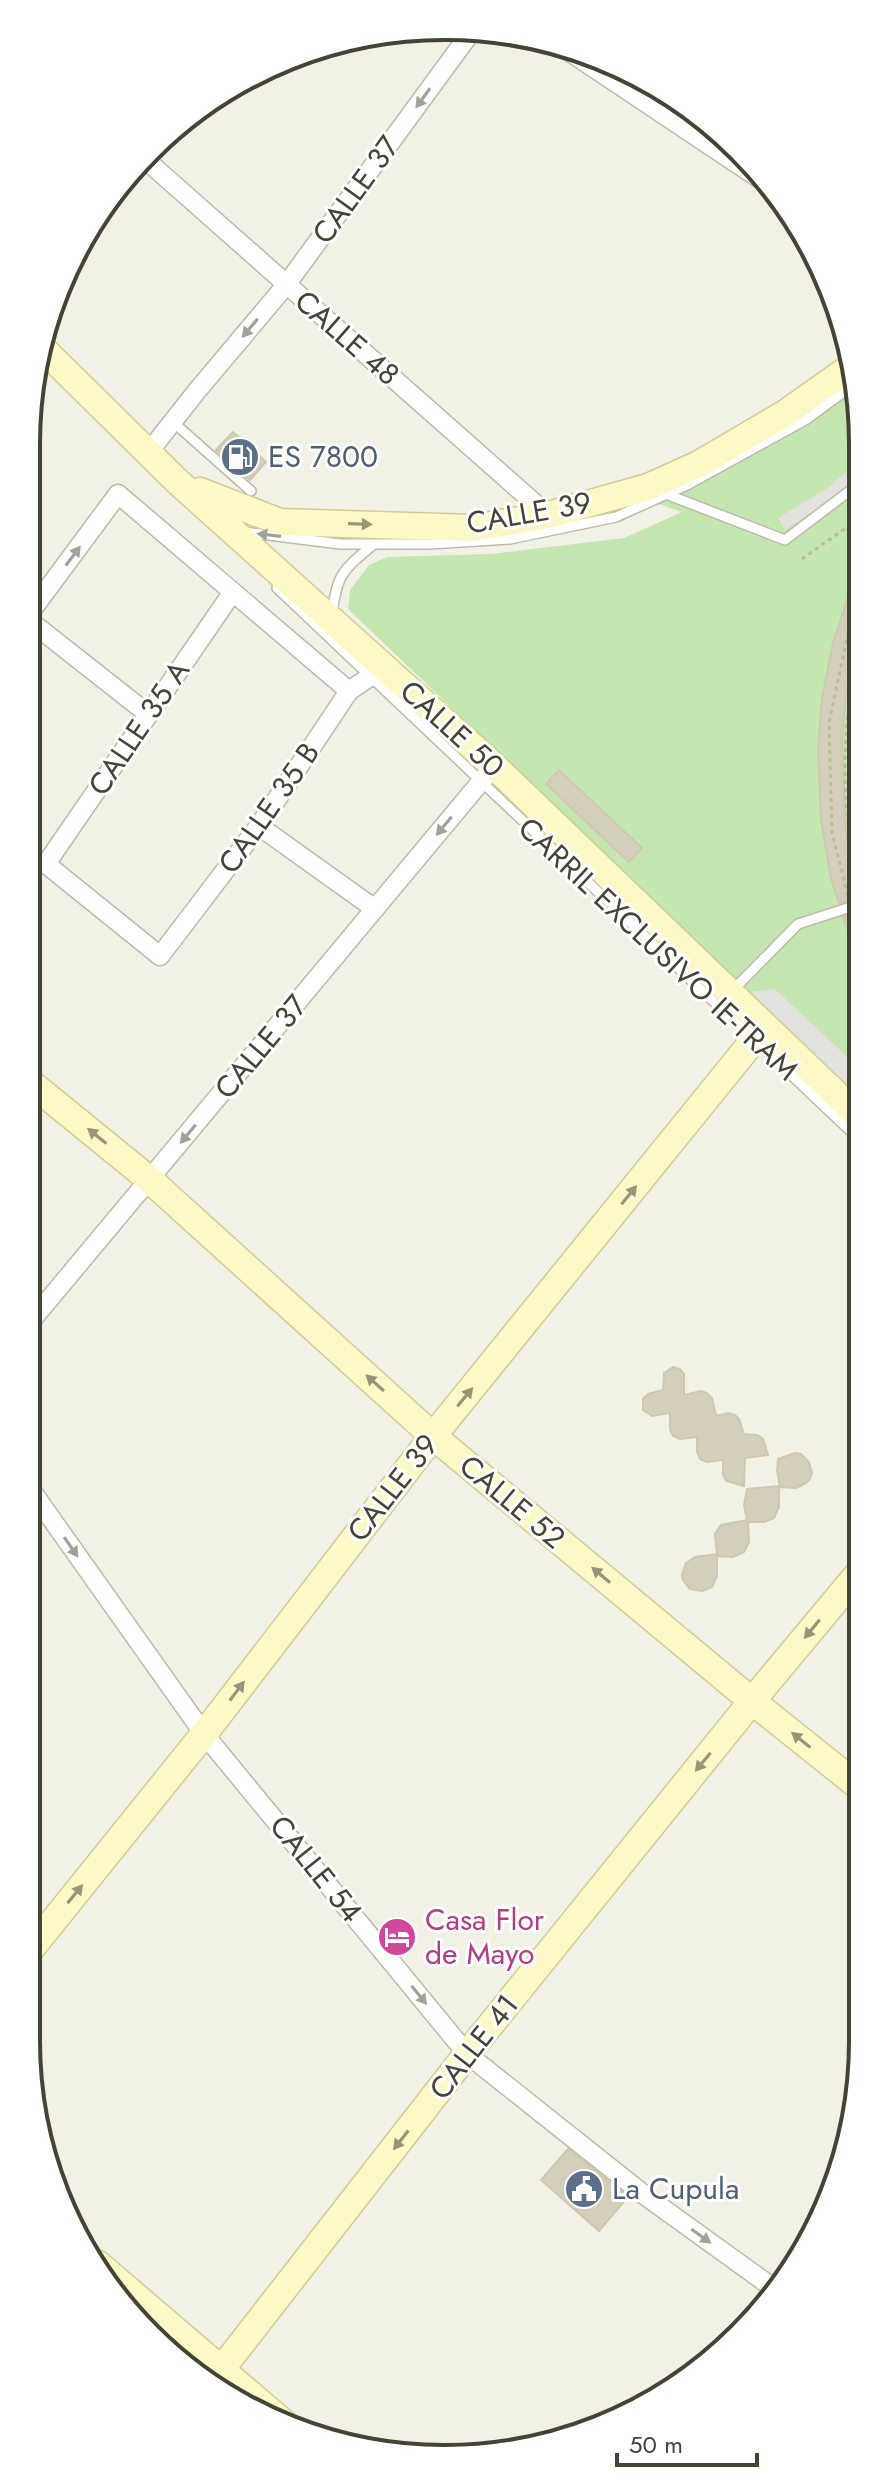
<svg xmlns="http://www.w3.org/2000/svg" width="889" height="2485" font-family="Jost,sans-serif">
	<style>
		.green { fill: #c4e6b0 }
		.parking { fill: #e3e2de }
		.building { fill: #d4cfbc; stroke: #cec8af; stroke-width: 2 }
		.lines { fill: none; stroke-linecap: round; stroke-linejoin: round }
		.lane-casing { stroke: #bdbaa9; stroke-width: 12 }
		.street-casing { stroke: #bdbaa9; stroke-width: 21 }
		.secondary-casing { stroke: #d1cc97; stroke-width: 29 }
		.path { stroke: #bfb99b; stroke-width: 3; stroke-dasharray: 4 4; stroke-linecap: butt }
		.lane { stroke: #fff; stroke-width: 9 }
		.street { stroke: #fff; stroke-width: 18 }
		.secondary { stroke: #fdf9c6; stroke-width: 26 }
		.oneway { fill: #a2a09a }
		.oneway2 { fill: #989477 }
		.labels { text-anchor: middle; stroke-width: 6; stroke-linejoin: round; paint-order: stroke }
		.street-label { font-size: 30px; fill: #454236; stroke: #fff }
		.service-label { font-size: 30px; fill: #4e5e75; stroke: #fff; text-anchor: start }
		.hotel-label { font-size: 30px; fill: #b23c85; stroke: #fff; text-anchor: start }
		.rim { fill: none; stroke: #454236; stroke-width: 4 }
	</style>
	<rect width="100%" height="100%" fill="#f2f1e6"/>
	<path class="green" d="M855 375 859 389 861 1103 723 967 348 609 350 590 369 565 387 557 492 554 624 538 682 512 641 498Z"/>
	<path class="parking" d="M860 459V476L836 496 785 530 778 518 829 487Z
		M775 989 861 1070V1099L747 992Z"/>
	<path class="building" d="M233 432 266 462 250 480 216 450Z
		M857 570H860V636L845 703 842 738 846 833 860 897 839 903 831 878 821 820 818 751 822 699 833 643Z
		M559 770 642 848 629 862 546 784Z
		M860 912 861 960 860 961 843 917Z
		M673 1367 680 1369 684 1374V1395L701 1391 707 1393 712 1398 716 1416 728 1413 735 1415 739 1419 744 1434 757 1435 763 1439 768 1455 745 1458 744 1486 726 1481 723 1474V1460L707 1462 700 1459 697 1452V1437L680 1439 673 1436 670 1429V1413L652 1416 643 1410V1399L648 1394 663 1390 664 1373Z
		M795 1453 801 1454 809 1462 812 1473 810 1479 806 1483 796 1488 780 1487 777 1471 778 1459Z
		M779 1486V1507L774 1518 764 1522H748L749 1542 744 1552 733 1557 717 1556V1576L712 1587 702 1591 690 1589 683 1580 682 1575 686 1563 695 1557 717 1554 715 1534 721 1525 747 1520 744 1505 747 1489Z
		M568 2149 628 2197 599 2231 541 2180Z"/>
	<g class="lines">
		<g class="lane-casing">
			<path id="lane" d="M173 422 251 491
				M666 494 785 540 860 483
				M244 532 340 544H429L510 539 616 517 687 485 807 419 857 382
				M277 588 861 1141
				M332 614C337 573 343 570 374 544
				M731 992 798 924 860 904"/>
		</g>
		<g class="street-casing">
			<path id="street" d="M552 40 772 187
				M146 160 548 515
				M148 453 196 392 286 285 469 35
				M232 593 46 864 160 956 259 826 349 691 384 667
				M148 714 26 618 118 494 349 691
				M259 826 375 909
				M26 1327 494 766
				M26 1483 204 1734 467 2054 647 2197 776 2290"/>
		</g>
		<g class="secondary-casing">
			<path id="secondary" d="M39 345 178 482 494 766 861 1118
				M200 491 280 522 473 528 548 515 648 487 699 464 784 414 852 366
				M26 1079 150 1180 433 1436 752 1701 862 1789
				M26 1955 204 1734 433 1436 765 1026
				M98 2264 284 2423
				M213 2380 467 2054 752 1701 862 1569"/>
		</g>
		<path class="path" d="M847 528 860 543
			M802 559 860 518
			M860 645C841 725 839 806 860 886
			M848 896 832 833 829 723 852 615 860 598
			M854 919 861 942"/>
		<use href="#lane" class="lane"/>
		<use href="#street" class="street"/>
		<use href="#secondary" class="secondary"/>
	</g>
	<defs><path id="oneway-solid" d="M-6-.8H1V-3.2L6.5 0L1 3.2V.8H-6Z" transform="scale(2)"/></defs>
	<g class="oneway">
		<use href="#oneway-solid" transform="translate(423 98) rotate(126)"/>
		<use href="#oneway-solid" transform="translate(250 328) rotate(130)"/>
		<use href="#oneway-solid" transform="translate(269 535) rotate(-173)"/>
		<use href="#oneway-solid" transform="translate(73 556) rotate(-53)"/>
		<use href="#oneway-solid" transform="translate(444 826) rotate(130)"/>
		<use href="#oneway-solid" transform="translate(188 1134) rotate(130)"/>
		<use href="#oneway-solid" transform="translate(71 1547) rotate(55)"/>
		<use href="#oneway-solid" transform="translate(419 1995) rotate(51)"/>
		<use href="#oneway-solid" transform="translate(701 2236) rotate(36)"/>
	</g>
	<g class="oneway2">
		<use href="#oneway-solid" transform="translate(360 524) rotate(2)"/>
		<use href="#oneway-solid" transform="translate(97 1136) rotate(-141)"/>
		<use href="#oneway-solid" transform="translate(629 1195) rotate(-51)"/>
		<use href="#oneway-solid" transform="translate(375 1383) rotate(-138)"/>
		<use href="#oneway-solid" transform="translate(465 1397) rotate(-51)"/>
		<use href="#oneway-solid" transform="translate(601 1575) rotate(-140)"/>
		<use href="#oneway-solid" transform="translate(812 1629) rotate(130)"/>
		<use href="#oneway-solid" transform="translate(237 1691) rotate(-53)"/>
		<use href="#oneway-solid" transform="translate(801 1740) rotate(-141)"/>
		<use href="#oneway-solid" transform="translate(703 1762) rotate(129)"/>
		<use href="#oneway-solid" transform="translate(75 1894) rotate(-51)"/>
		<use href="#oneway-solid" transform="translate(401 2140) rotate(128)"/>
	</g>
	<defs>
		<g id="fuel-disc" transform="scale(2)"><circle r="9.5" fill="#5c6f8a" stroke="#fff"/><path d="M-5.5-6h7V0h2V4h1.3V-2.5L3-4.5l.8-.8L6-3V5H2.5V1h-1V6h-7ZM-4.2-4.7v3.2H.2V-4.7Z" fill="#fff"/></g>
		<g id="hotel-disc" transform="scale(2)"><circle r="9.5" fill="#d1479c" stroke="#fff"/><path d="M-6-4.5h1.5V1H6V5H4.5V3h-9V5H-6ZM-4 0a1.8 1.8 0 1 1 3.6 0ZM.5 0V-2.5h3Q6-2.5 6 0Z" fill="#fff"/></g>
		<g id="civic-disc" transform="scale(2)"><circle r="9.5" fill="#5c6f8a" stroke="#fff"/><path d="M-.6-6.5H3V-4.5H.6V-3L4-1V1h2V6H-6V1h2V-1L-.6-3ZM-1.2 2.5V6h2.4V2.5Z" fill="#fff"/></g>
	</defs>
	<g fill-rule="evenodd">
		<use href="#fuel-disc" x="240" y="457"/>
		<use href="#hotel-disc" x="397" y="1937"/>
		<use href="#civic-disc" x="584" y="2189"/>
	</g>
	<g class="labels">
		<g class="street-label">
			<text transform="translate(356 190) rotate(-54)" y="10">CALLE 37</text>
			<text transform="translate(347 338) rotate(41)" y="10">CALLE 48</text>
			<text transform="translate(529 513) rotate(-10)" y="10">CALLE 39</text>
			<text transform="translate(139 728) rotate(-56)" y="10">CALLE 35 A</text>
			<text transform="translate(452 729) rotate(42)" y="10">CALLE 50</text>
			<text transform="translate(269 808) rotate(-55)" y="10">CALLE 35 B</text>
			<text transform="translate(658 949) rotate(43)" y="10">CARRIL EXCLUSIVO IE-TRAM</text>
			<text transform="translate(261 1047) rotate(-50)" y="10">CALLE 37</text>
			<text transform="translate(393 1488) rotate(-52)" y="10">CALLE 39</text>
			<text transform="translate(512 1502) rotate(40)" y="10">CALLE 52</text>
			<text transform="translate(316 1869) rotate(51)" y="10">CALLE 54</text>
			<text transform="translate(474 2047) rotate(-52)" y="10">CALLE 41</text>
		</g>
		<g class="service-label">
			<text x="268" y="467">ES 7800</text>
			<text x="612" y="2199">La Cupula</text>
		</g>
		<g class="hotel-label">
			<text x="425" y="1930">Casa Flor<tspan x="425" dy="34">de Mayo</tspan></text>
		</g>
	</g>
	<path d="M0 0H889V2485H0ZM444 40H445A404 404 0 0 1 849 444V2041A404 404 0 0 1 445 2445H444A404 404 0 0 1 40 2041V444A404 404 0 0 1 444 40Z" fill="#fff" fill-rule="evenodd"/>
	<path class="rim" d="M444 40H445A404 404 0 0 1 849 444V2041A404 404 0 0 1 445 2445H444A404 404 0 0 1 40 2041V444A404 404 0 0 1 444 40Z"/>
	<path d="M617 2453v12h140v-12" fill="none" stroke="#454236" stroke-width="4"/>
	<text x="629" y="2453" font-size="24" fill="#454236" stroke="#ffffff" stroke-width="6" paint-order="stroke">50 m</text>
</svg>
